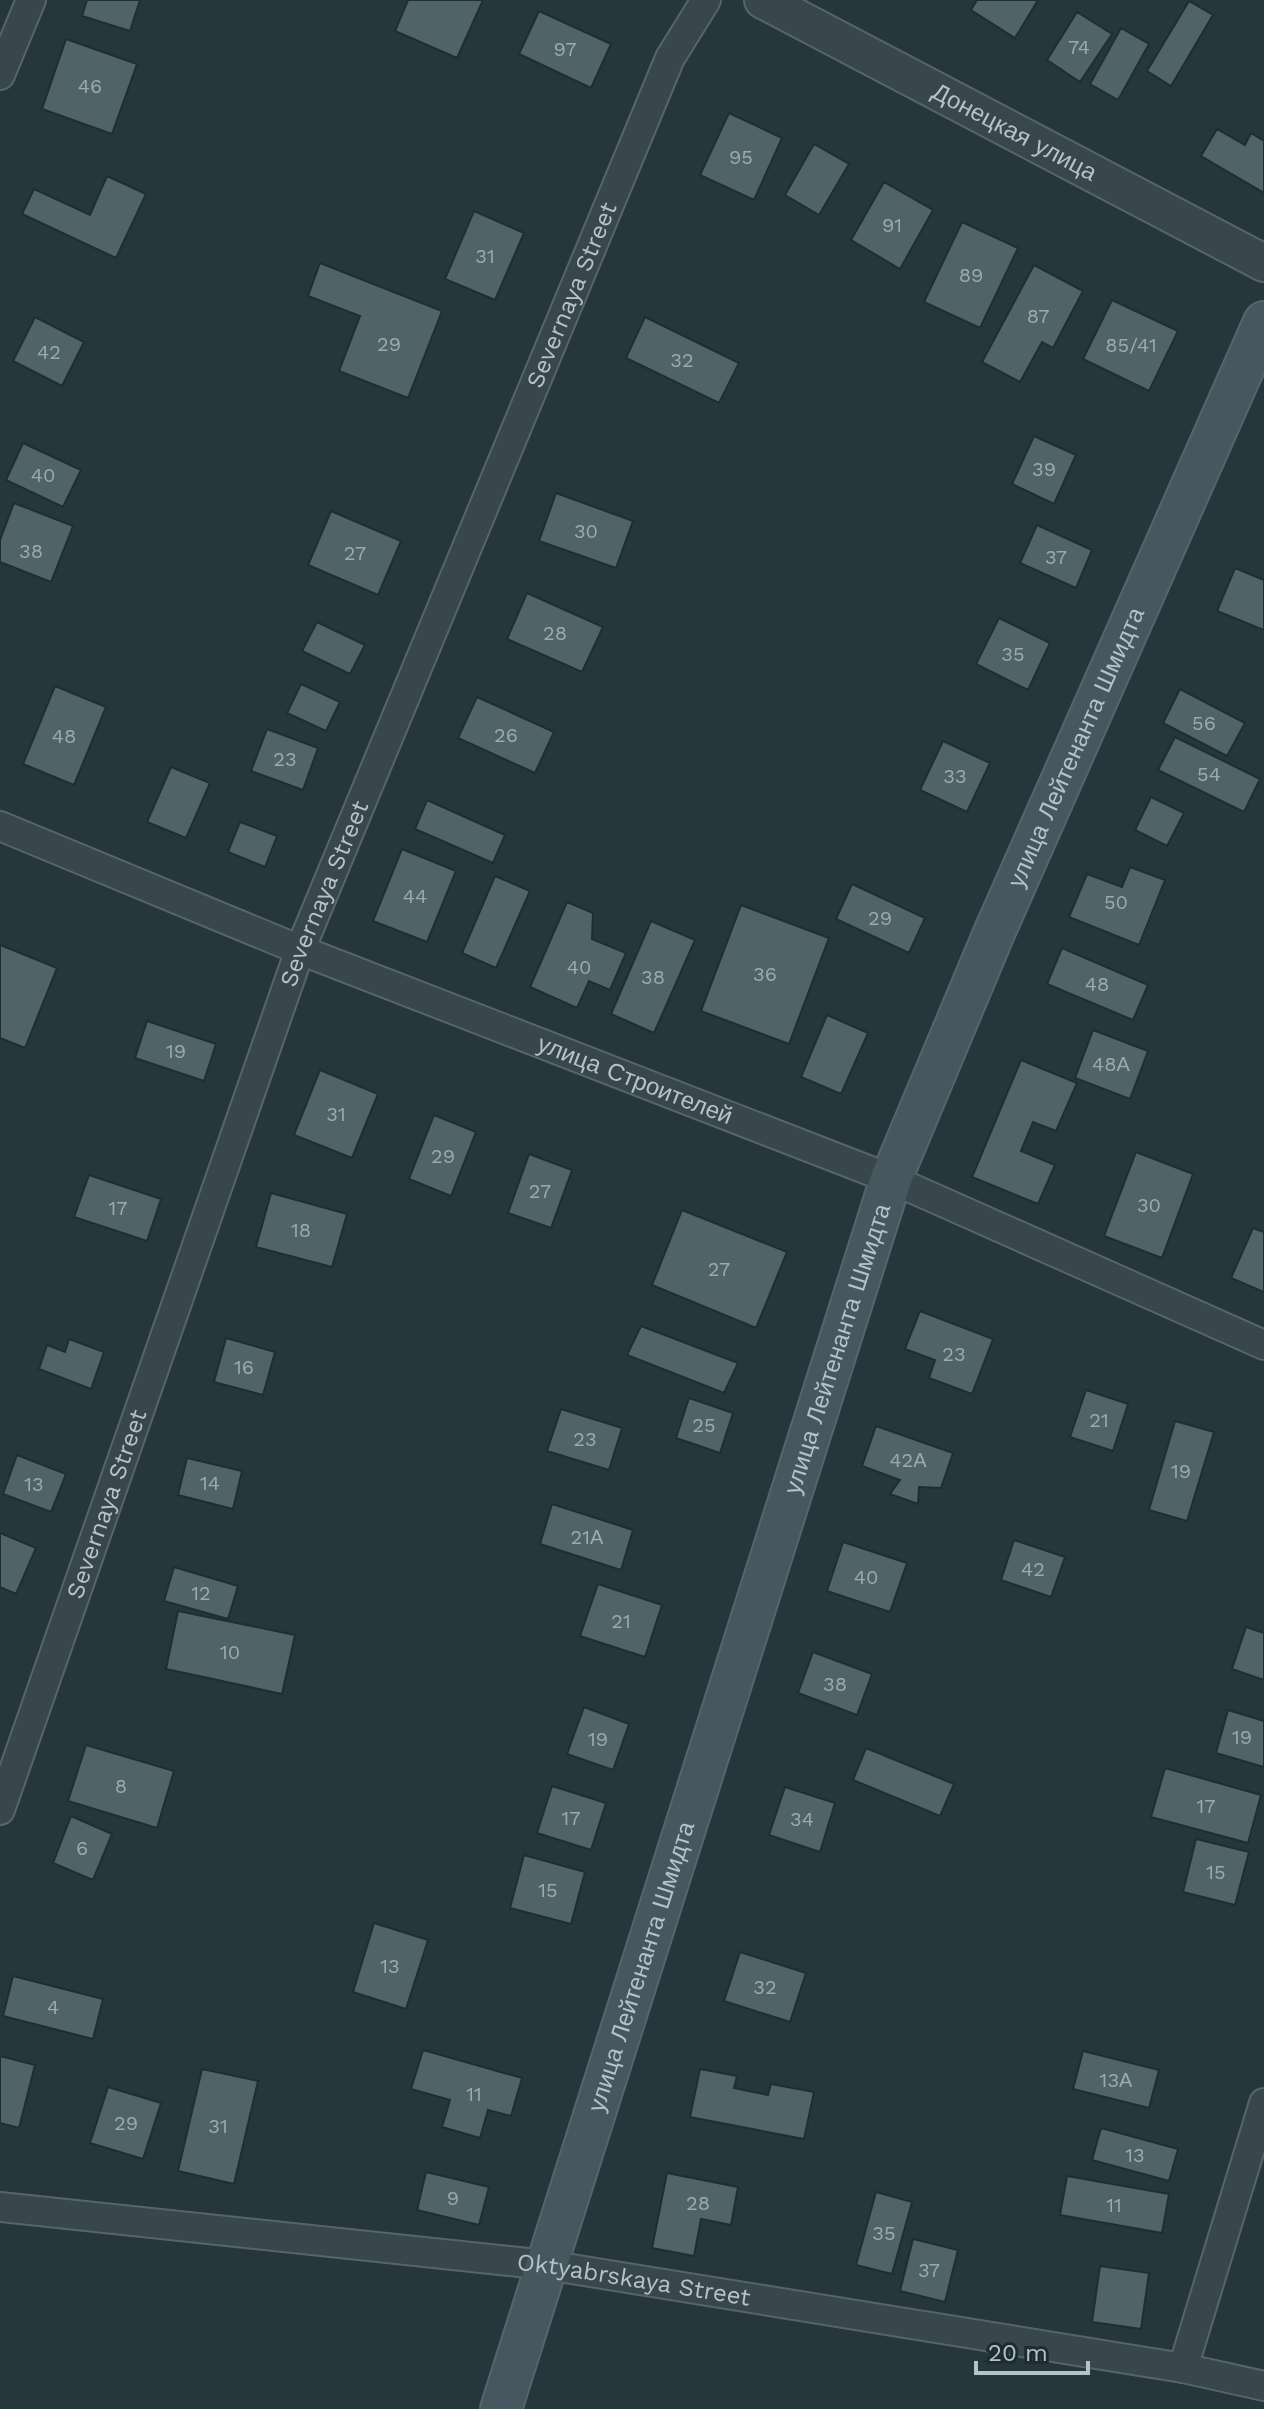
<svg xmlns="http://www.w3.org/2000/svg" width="1264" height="2409" font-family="'Work Sans',sans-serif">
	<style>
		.building { fill: #506369; stroke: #202e33; stroke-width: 2 }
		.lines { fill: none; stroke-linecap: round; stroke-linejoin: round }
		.minor-casing { stroke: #57656a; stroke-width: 32 }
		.tertiary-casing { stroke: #57656a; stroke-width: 40 }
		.secondary-casing { stroke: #57656a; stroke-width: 44 }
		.minor { stroke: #39474c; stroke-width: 28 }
		.tertiary { stroke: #39474c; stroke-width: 36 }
		.secondary { stroke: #47575f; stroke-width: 40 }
		.labels { text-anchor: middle; stroke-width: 6; stroke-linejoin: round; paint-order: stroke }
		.number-label { font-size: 20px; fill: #9caab0 }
		.street-label { font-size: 24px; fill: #b5c2c7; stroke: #1e2c31 }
	</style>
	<rect width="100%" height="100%" fill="#25363c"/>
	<path class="building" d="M87 0H140L130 31 82 16Z
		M408 0H483L457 58 395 31Z
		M977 0H1038L1015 38 971 10Z
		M1189 1 1213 15 1171 86 1147 71Z
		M539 11 611 44 591 88 519 54Z
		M1077 12 1112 34 1080 82 1047 60Z
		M1121 28 1149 44 1118 100 1090 84Z
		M66 39 137 64 112 134 42 109Z
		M729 113 782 138 754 200 700 175Z
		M1217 129 1245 145 1251 133 1264 141V193L1201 156Z
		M814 144 849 164 819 215 785 195Z
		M107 176 146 194 116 258 22 214 34 189 90 215Z
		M884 182 933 210 900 269 851 240Z
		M474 211 524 233 495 300 445 279Z
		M962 222 1018 248 980 328 924 302Z
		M320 263 442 311 408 398 339 371 360 316 308 296Z
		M1034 265 1083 291 1053 348 1042 342 1020 382 982 362Z
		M1112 300 1178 331 1149 391 1083 359Z
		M35 317 84 342 62 386 13 361Z
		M645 317 739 363 719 403 626 358Z
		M1034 436 1076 455 1054 504 1012 484Z
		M23 443 81 470 63 507 6 480Z
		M556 493 633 521 616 568 539 541Z
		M14 503 73 526 51 582 0 562V540Z
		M331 511 401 541 378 595 308 565Z
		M1037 525 1092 550 1076 588 1020 563Z
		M1235 568 1264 580V630L1217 611Z
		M527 593 603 627 582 672 507 639Z
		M999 618 1050 643 1028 690 976 664Z
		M317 622 365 645 350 674 302 651Z
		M301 684 340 702 326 731 287 713Z
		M55 686 106 707 74 785 23 764Z
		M1180 689 1245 723 1227 756 1163 723Z
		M477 697 554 732 535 773 458 738Z
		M267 729 318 748 303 790 251 771Z
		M1175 737 1260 779 1244 812 1158 770Z
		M943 741 990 763 967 812 920 790Z
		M171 767 210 783 186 838 147 822Z
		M1151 797 1184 813 1167 846 1135 830Z
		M427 800 505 835 493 863 415 829Z
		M240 822 277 836 265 867 228 852Z
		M402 849 456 871 427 942 373 921Z
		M1130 867 1165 880 1139 945 1069 917 1087 874 1122 887Z
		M495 876 530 891 496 968 462 953Z
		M852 884 925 918 909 953 836 919Z
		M567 902 593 913 592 939 626 953 610 990 589 981 577 1008 530 987Z
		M741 905 829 938 789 1044 701 1011Z
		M651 921 695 940 654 1033 611 1014Z
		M0 945 57 968 25 1048 0 1038Z
		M1062 948 1148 985 1133 1020 1047 984Z
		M827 1015 868 1033 841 1094 801 1077Z
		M147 1021 216 1044 204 1081 135 1058Z
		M1093 1030 1148 1051 1130 1099 1075 1078Z
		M1021 1060 1077 1083 1056 1131 1033 1122 1021 1151 1055 1165 1038 1204 972 1177Z
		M320 1070 378 1094 352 1158 294 1135Z
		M434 1115 476 1132 451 1196 409 1179Z
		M1136 1152 1193 1174 1162 1258 1104 1236Z
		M529 1154 572 1170 551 1228 508 1213Z
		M89 1175 161 1199 147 1241 74 1217Z
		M271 1193 347 1214 332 1267 256 1247Z
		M682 1210 787 1252 756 1328 652 1285Z
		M1253 1228 1264 1232V1292L1231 1278Z
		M920 1311 993 1339 972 1394 929 1378 935 1360 905 1349Z
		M641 1326 738 1363 724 1393 627 1355Z
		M226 1338 275 1352 263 1395 214 1382Z
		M69 1339 104 1352 91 1389 39 1369 47 1345 65 1352Z
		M1086 1390 1128 1404 1113 1451 1070 1437Z
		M689 1398 733 1413 720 1453 676 1438Z
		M561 1409 622 1428 609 1470 547 1451Z
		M1175 1421 1214 1432 1187 1521 1149 1510Z
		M876 1426 953 1453 941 1488 919 1487 918 1504 890 1494 900 1480 862 1466Z
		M17 1455 66 1474 51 1512 3 1494Z
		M187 1458 242 1471 233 1509 178 1495Z
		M552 1504 633 1530 621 1570 540 1544Z
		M0 1533 36 1548 16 1594 0 1587Z
		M1014 1540 1065 1557 1051 1597 1001 1580Z
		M843 1542 907 1563 890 1612 827 1591Z
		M174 1567 238 1586 228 1619 164 1601Z
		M598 1584 662 1605 645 1657 580 1636Z
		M178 1611 295 1635 282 1694 166 1669Z
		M1246 1627 1264 1633V1680L1232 1669Z
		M813 1652 872 1674 857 1715 798 1693Z
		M584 1707 629 1724 613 1770 567 1754Z
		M1228 1710 1264 1721V1767L1216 1753Z
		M86 1745 174 1771 157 1828 68 1801Z
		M866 1748 954 1784 940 1816 853 1780Z
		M1165 1768 1261 1795 1248 1843 1151 1817Z
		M552 1786 606 1803 591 1850 537 1833Z
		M785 1787 835 1803 820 1852 769 1835Z
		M71 1816 112 1834 93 1880 53 1863Z
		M1196 1839 1249 1852 1235 1905 1183 1892Z
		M524 1855 585 1872 571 1924 510 1908Z
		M374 1923 428 1940 406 2009 353 1992Z
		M740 1952 806 1973 790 2022 724 2001Z
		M13 1976 103 1999 93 2039 3 2016Z
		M423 2050 522 2078 511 2116 488 2110 480 2138 442 2127 450 2100 411 2089Z
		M1083 2051 1159 2070 1149 2108 1073 2089Z
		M0 2056 35 2065 19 2128 0 2123Z
		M202 2069 258 2081 234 2184 178 2171Z
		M700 2069 737 2076 734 2088 768 2095 771 2084 814 2092 804 2139 690 2117Z
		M108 2087 161 2103 143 2159 90 2143Z
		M1101 2128 1178 2149 1169 2181 1092 2160Z
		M426 2172 489 2187 479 2225 417 2210Z
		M667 2173 738 2187 731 2225 701 2219 694 2256 652 2248Z
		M1067 2176 1169 2194 1162 2233 1060 2215Z
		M876 2192 912 2202 892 2274 856 2265Z
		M913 2239 958 2250 945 2302 900 2291Z
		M1100 2266 1149 2273 1141 2329 1092 2322Z"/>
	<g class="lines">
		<g class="minor-casing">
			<g id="minor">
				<path d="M0 75 31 0"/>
				<path id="s1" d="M0 826 300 950 891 1179 1264 1345"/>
				<path id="s2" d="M0 1810 300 950 670 58 706 0"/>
				<path id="s3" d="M0 2207 547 2265 1183 2368 1264 2386"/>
				<path d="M1183 2368 1264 2103"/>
			</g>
		</g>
		<g class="tertiary-casing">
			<g id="tertiary">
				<path id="s4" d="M763 0 1264 263"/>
			</g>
		</g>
		<g class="secondary-casing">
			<g id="secondary">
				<path id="s5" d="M501 2409 891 1179 994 933 1264 322"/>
			</g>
		</g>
		<use href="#minor" class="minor"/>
		<use href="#tertiary" class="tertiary"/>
		<use href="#secondary" class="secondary"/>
	</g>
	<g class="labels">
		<g class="number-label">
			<text x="1079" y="54">74</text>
			<text x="565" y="56">97</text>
			<text x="90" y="93">46</text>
			<text x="741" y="164">95</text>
			<text x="892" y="232">91</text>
			<text x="485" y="263">31</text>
			<text x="971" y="282">89</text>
			<text x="1038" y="323">87</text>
			<text x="389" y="351">29</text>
			<text x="1131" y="352">85/41</text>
			<text x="49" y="359">42</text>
			<text x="682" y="367">32</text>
			<text x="1044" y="476">39</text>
			<text x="43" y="482">40</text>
			<text x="586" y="538">30</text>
			<text x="31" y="558">38</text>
			<text x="355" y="560">27</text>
			<text x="1056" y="564">37</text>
			<text x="555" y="640">28</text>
			<text x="1013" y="661">35</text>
			<text x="1204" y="730">56</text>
			<text x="506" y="742">26</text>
			<text x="64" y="743">48</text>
			<text x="285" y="766">23</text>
			<text x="1209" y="781">54</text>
			<text x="955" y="783">33</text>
			<text x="415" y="903">44</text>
			<text x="1116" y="909">50</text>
			<text x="880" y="925">29</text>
			<text x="579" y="974">40</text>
			<text x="765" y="981">36</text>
			<text x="653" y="984">38</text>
			<text x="1097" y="991">48</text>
			<text x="176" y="1058">19</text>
			<text x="1111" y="1071">48А</text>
			<text x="336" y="1121">31</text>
			<text x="443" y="1163">29</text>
			<text x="540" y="1198">27</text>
			<text x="1149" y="1212">30</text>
			<text x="118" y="1215">17</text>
			<text x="301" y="1237">18</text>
			<text x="719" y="1276">27</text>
			<text x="954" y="1361">23</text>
			<text x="244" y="1374">16</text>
			<text x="1099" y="1427">21</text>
			<text x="704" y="1432">25</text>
			<text x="585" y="1446">23</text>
			<text x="908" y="1467">42А</text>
			<text x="1181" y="1478">19</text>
			<text x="210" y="1490">14</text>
			<text x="34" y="1491">13</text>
			<text x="587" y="1544">21А</text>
			<text x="1033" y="1576">42</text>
			<text x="866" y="1584">40</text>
			<text x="201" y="1600">12</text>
			<text x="621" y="1628">21</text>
			<text x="230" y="1659">10</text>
			<text x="835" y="1691">38</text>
			<text x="1242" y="1744">19</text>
			<text x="598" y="1746">19</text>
			<text x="121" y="1793">8</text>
			<text x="1206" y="1813">17</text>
			<text x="571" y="1825">17</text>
			<text x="802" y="1826">34</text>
			<text x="82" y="1855">6</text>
			<text x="1216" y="1879">15</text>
			<text x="548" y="1897">15</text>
			<text x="390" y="1973">13</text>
			<text x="765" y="1994">32</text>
			<text x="53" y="2014">4</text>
			<text x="1116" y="2087">13А</text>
			<text x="474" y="2101">11</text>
			<text x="126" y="2130">29</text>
			<text x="218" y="2133">31</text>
			<text x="1135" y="2162">13</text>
			<text x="453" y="2205">9</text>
			<text x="698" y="2210">28</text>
			<text x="1114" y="2212">11</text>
			<text x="884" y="2240">35</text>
			<text x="929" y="2277">37</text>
		</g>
		<g class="street-label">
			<text dy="8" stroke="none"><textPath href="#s4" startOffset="284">Донецкая улица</textPath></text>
			<text dy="8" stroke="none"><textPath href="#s2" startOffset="1620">Severnaya Street</textPath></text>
			<text dy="8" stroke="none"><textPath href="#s5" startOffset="1760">улица Лейтенанта Шмидта</textPath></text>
			<text dy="8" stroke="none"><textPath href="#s2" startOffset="972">Severnaya Street</textPath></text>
			<text dy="8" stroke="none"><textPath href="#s1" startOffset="684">улица Строителей</textPath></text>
			<text dy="8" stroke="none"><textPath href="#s5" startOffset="1112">улица Лейтенанта Шмидта</textPath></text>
			<text dy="8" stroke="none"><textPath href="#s2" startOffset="324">Severnaya Street</textPath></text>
			<text dy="8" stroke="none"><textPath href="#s5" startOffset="464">улица Лейтенанта Шмидта</textPath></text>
			<text dy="8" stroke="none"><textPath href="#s3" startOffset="638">Oktyabrskaya Street</textPath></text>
		</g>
	</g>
	<path d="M976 2361v12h112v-12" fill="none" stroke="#b5c2c7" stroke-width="4"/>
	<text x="988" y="2361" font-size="24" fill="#b5c2c7" stroke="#1e2c31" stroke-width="6" paint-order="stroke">20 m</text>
</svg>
